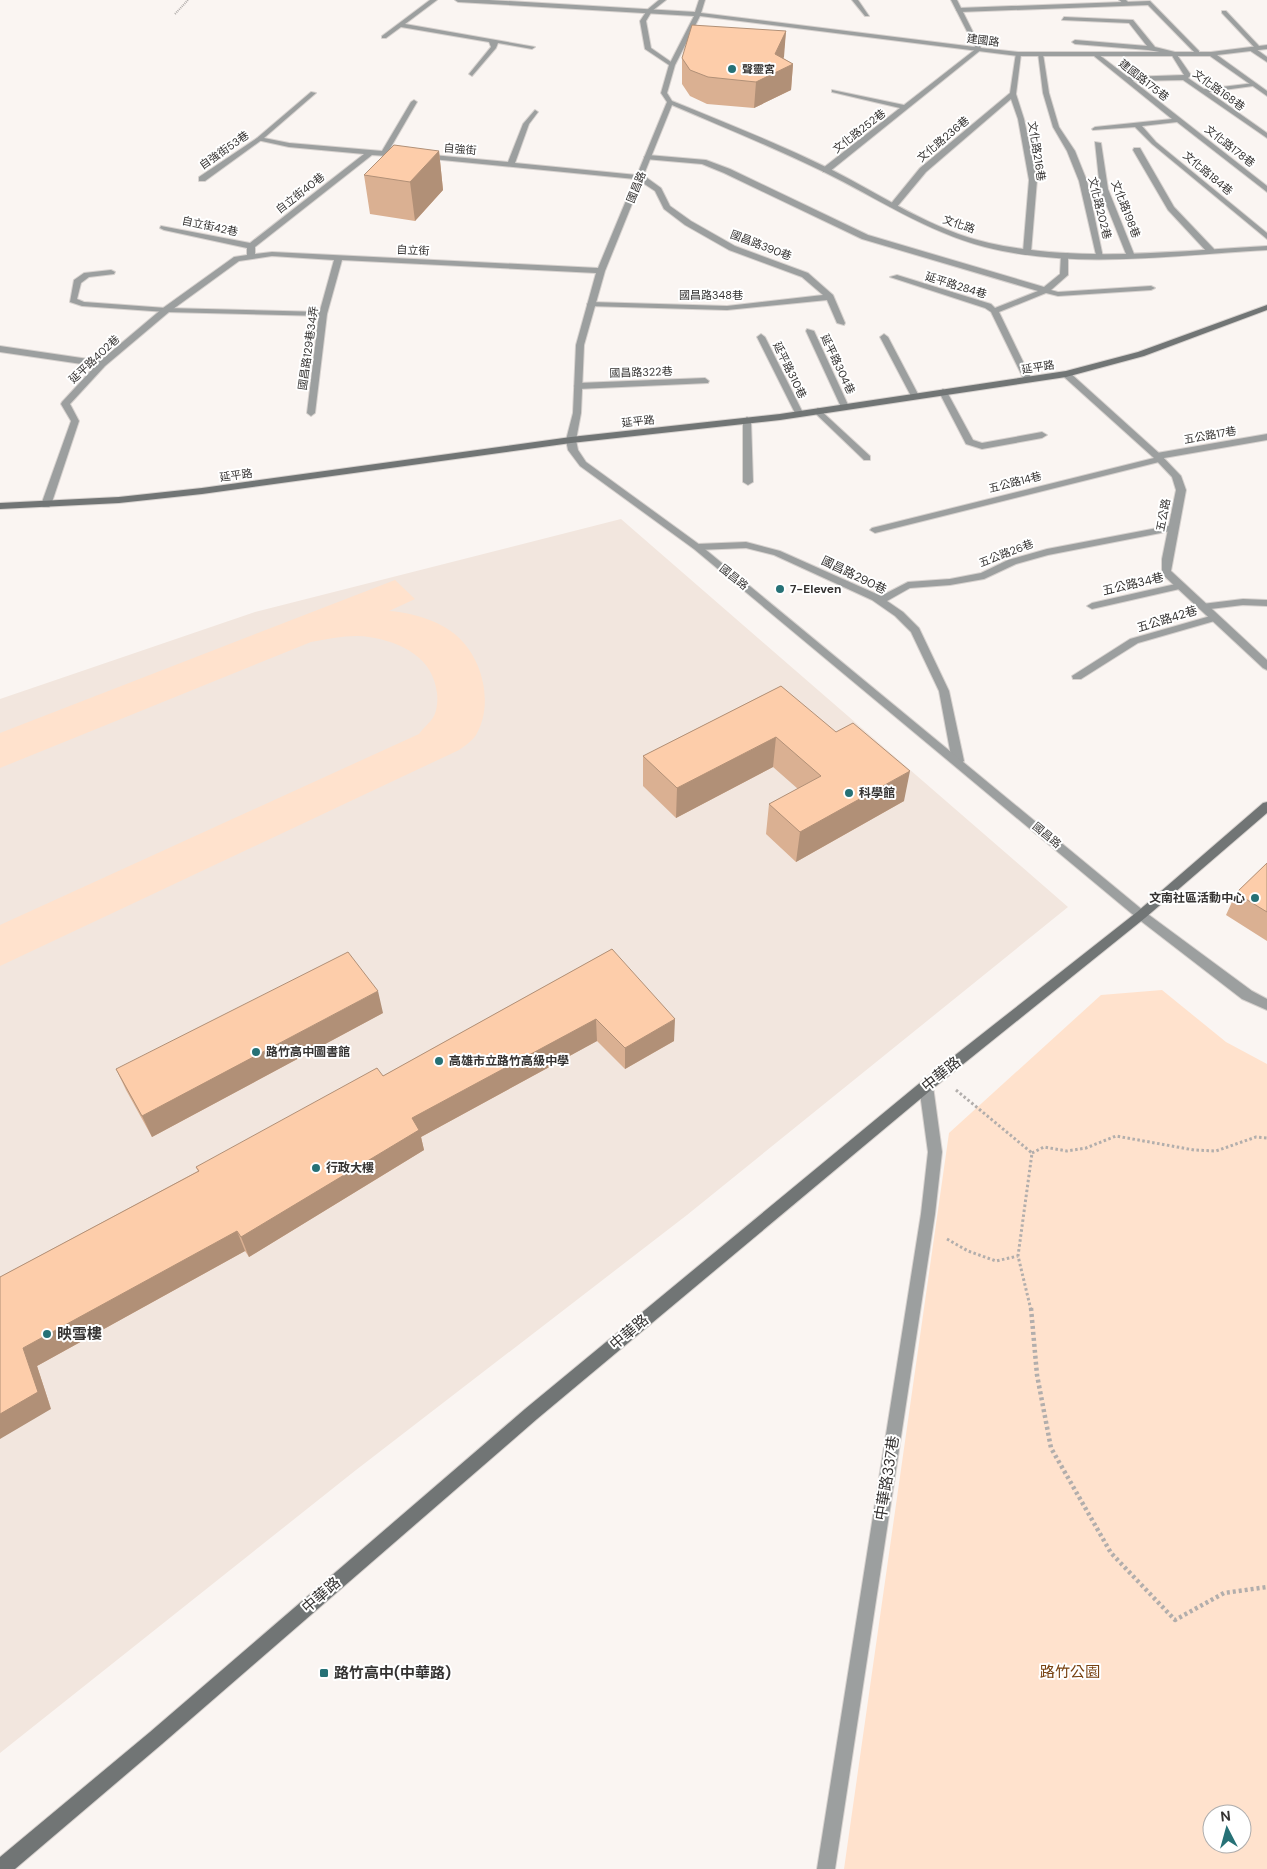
<svg xmlns="http://www.w3.org/2000/svg" width="1267" height="1869" font-family="'DM Sans','Noto Sans TC',sans-serif">
	<style>
		.built { fill: #f2e6de }
		.green { fill: #ffe2cd; fill-rule: evenodd }
		.lines { fill: none; stroke-linecap: round; stroke-linejoin: round }
		.lane-casing { stroke: #d7d2cf; stroke-width: 2 }
		.street-casing { stroke: #d7d2cf; stroke-width: 2 }
		.secondary-casing { stroke: #d7d2cf; stroke-width: 2 }
		.path-far2 { stroke: #b2aeac; stroke-width: 2; stroke-dasharray: 1 1; stroke-linecap: butt }
		.path-far1 { stroke: #b2aeac; stroke-width: 3; stroke-dasharray: 2.5 2.5; stroke-linecap: butt }
		.path { stroke: #b2aeac; stroke-width: 4.5; stroke-dasharray: 3 3; stroke-linecap: butt }
		.lane { fill: #9c9f9f; fill-rule: evenodd }
		.street { fill: #9c9f9f; fill-rule: evenodd }
		.secondary { fill: #717575; fill-rule: evenodd }
		.wall { fill: #dab092 }
		.shaded-wall { fill: #b19077 }
		.building { fill: #fdcdaa; stroke: #b19077 }
		.poi-dot { fill: #267176; stroke: #fff; stroke-width: 2 }
		.labels { text-anchor: middle; stroke-width: 4; stroke-linejoin: round; paint-order: stroke }
		.far-street-label { font-size: 11px; fill: #353332; stroke: #fff }
		.far-poi-label { font-size: 11px; font-weight: bold; fill: #353332; stroke: #fff; text-anchor: start }
		.street-label { font-size: 12px; fill: #353332; stroke: #fff }
		.poi-label { font-size: 12px; font-weight: bold; fill: #353332; stroke: #fff; text-anchor: start }
		.near-street-label { font-size: 15px; fill: #353332; stroke: #fff }
		.near-poi-label { font-size: 15px; font-weight: bold; fill: #353332; stroke: #fff; text-anchor: start }
		.near-park-label { font-size: 15px; fill: #784211; stroke: #fff }
	</style>
	<rect width="100%" height="100%" fill="#faf5f2"/>
	<path class="built" d="M621 519 1068 907 687 1215 356 1470 0 1753V699L255 612Z"/>
	<path class="green" d="M395 580 415 599 389 611C410 612 441 621 457 636 483 659 494 704 476 735 472 741 465 746 459 750L0 966V925L419 734C423 728 431 722 434 716 437 710 438 700 437 693 433 657 401 642 369 637 351 634 329 639 311 642L0 768V733Z
		M1162 990 1226 1042 1267 1064V1869H844L949 1133 1101 995ZM1212 1814H1242V1844H1212Z"/>
	<g class="lines">
		<g class="lane-casing">
			<path id="lane" d="M659 0H666L652 11 646 21 651 48 674 64V66L672 67 645 49 640 21 648 9Z
				M1150 1 1199 51V53H1195L1148 5 959 12 956 10 959 8Z
				M1222 11H1226L1260 47V49H1256L1267 57V62L1249 50 1251 47 1256 49 1222 13Z
				M1064 17 1133 20 1155 47 1175 52 1191 75 1188 78 1204 89 1255 83V85L1253 86 1209 92 1267 133V138L1183 80 1133 81 1267 186V192L1177 122 1142 126 1156 142 1267 233V239L1152 144 1135 127 1093 130 1092 129 1095 127 1172 119 1094 56V54H1098L1128 77 1184 75 1171 54 1148 50 1075 44 1072 42 1075 40 1147 46 1129 23 1062 20Z
				M977 48 982 49 829 172H823V168L900 108 832 92V90L904 105Z
				M1016 53 1021 54 1016 94 1024 119 1037 180 1031 252 1027 254 1023 252 1029 180 1018 119 1011 99 926 172 896 208 889 206 920 168 1010 93Z
				M1038 53 1043 54 1049 93 1059 127 1075 151 1087 181 1103 257 1096 255 1079 181 1067 151 1053 127 1043 93Z
				M257 138 263 139 205 181H199V177Z
				M1095 142 1101 143 1108 189 1134 254 1133 256 1126 254 1100 189Z
				M1134 148H1140L1174 207 1214 249V253H1208L1168 210 1133 150Z
				M648 155 706 160 730 169 868 235 1044 287 1060 274 1061 255 1068 253V275L1051 290 1058 292 1151 286 1155 288 1151 290 1058 296 1046 293 999 312 1032 380 1025 382 991 312 985 308 890 277 897 275 991 304 995 308 1038 291 862 239 724 173 702 164 645 159 644 157Z
				M637 175H643L661 188 670 206 691 221 735 246 808 273 833 295 845 323 844 325 837 323 827 300 727 310 588 306 587 304 591 302 727 306 823 295 802 277 729 250 685 225 664 209 655 191 637 179Z
				M111 270 115 272 114 274 89 277 81 283 77 299 84 302 166 308 323 312 327 314 323 316 166 312 82 306 70 302 74 280 84 273Z
				M807 329 814 331 849 407 848 409 841 407 806 331Z
				M761 334 765 337 803 413 802 415 795 413 757 337Z
				M884 334 888 337 919 396 918 398 911 396 880 337Z
				M0 346 102 361 106 364 102 367 0 352Z
				M705 378 709 381 708 383 578 389 574 386 578 383Z
				M943 389 947 392 973 440 982 443 1042 432 1047 435 1042 438 982 449 966 444 939 392Z
				M818 408 870 456V460H864L815 413 814 411Z
				M747 417 751 420 753 482 748 485 743 482V420Z
				M1267 434V440L1164 458 1163 461 875 533 870 530 872 528 1154 458V454L1157 453Z
				M1173 525 1176 526V530L1048 555 1016 564 984 579 950 585 910 588 887 601 903 612 919 628 949 691 964 761 958 765 952 761 939 691 911 632 895 616 872 600 774 555 746 548 697 550 692 547 697 544 746 542 780 551 881 596 908 582 950 579 981 573 1008 560 1047 549Z
				M1180 583 1185 586 1184 588 1092 609 1087 606 1092 603Z
				M1243 599 1267 600V606L1243 605 1202 610 1197 607 1202 604Z
				M1214 615 1218 616V620L1138 643 1081 679H1073L1072 676 1130 639Z"/>
		</g>
		<g class="street-casing">
			<path id="street" d="M430 0H437L405 24 535 47 532 49 498 43 496 48 472 76 469 74 491 47 489 42 401 27 386 38H382V36Z
				M455 0H489L695 12 699 0H705L701 13 975 47 951 0H957L981 48 1018 52H1211L1267 45V49L1217 55 1267 91V96L1210 56H1018L700 16 675 65 667 93 672 101C726 123 780 144 832 170 883 196 932 230 989 243 1079 263 1175 251 1267 246V250C1175 255 1076 270 985 247 927 232 877 198 824 172 775 148 723 127 672 105L605 271 584 345 581 413 576 440 578 450 586 462 700 545 1145 912 1252 991 1267 999V1010L1242 999 1137 918 694 549 580 466 568 450 566 440 573 413 576 345 596 273 342 260 327 314 315 413 311 416 307 413 319 314 334 260 272 256 239 261 169 312 105 366 70 404 79 421 51 505 49 507H43L41 505 71 421 61 404 62 402 99 362 163 308 234 257 247 255V248L164 230 160 228 161 226 250 243 364 154 289 147 257 140V138L311 92 316 93 264 138 289 143 382 151 411 102 414 100 417 102 388 152 406 155 402 157 372 155 255 247V254L272 252 598 268 635 179 422 158 418 156 422 154 508 162 523 124 535 110 538 112 529 124 515 163 637 175 667 102 661 93 669 65 694 16 458 2Z
				M852 0H858L869 16H865Z
				M1119 0H1126L1130 4 1125 5Z
				M1063 372H1069L1160 454 1181 476 1186 490 1171 571 1267 660V670L1263 668 1162 574V559L1176 490 1172 477 1154 458 1063 376Z
				M926 1080 931 1082 933 1086 942 1152 935 1214 835 1869H817L921 1214 928 1152 919 1086 921 1082Z"/>
		</g>
		<g class="secondary-casing">
			<path id="secondary" d="M1267 305V310L1144 356 1066 377 780 420 571 443 202 494 119 503 0 509V503L119 497 202 488 571 437 780 414 1066 371 1138 352Z
				M1267 802V813L1145 918 931 1090 537 1419 162 1744 15 1869H0V1857L150 1732 525 1409 921 1082 1137 912 1263 803Z"/>
		</g>
		<path class="path-far2" d="M175 14 188 0"/>
		<path class="path-far1" d="M956 1090 1032 1153
			M1032 1153 1044 1147 1067 1151 1086 1148 1116 1136 1194 1150 1216 1151 1256 1137 1267 1138
			M947 1239 968 1251 996 1261 1018 1256
			M1031 1310 1018 1256 1032 1153"/>
		<path class="path" d="M1031 1308 1037 1375 1051 1448 1111 1553 1175 1620 1224 1593 1267 1587"/>
		<use href="#lane" class="lane"/>
		<use href="#street" class="street"/>
		<use href="#secondary" class="secondary"/>
	</g>
	<path class="wall" d="M786 31 783 58 793 64 791 90 754 108 707 104 690 96 682 84V58Z
		M439 151 443 190 415 221 370 214 364 175Z
		M781 686 904 801 796 862 766 834 769 804 798 789 773 767 676 818 643 786V756Z
		M1267 863V941L1226 915 1236 893Z
		M612 949 674 1041 625 1069 597 1041 421 1137 424 1150 249 1257 245 1251 37 1366 51 1409 0 1277 198 1171 196 1167 383 1076Z
		M383 1013 152 1137 126 1090 116 1069Z"/>
	<path class="shaded-wall" d="M786 31 784 57 777 71 793 64 791 90 754 108 756 82 775 54Z
		M439 151 443 190 415 221 410 182Z
		M776 737 773 767 676 818 677 788Z
		M910 771 904 801 796 862 800 832Z
		M378 991 383 1013 152 1137 142 1116Z
		M596 1019 597 1041 421 1137 424 1150 249 1257 241 1237 412 1118Z
		M675 1019 674 1041 625 1069V1048Z
		M237 1231 245 1251 37 1366 51 1409 0 1439V1414L23 1348Z"/>
	<path class="building" d="M692 25 786 31 775 54 793 64 756 82 708 77 690 70 682 58Z
		M394 145 439 151 410 182 364 175Z
		M781 686 836 732 853 723 910 771 800 832 769 804 821 776 776 737 677 788 643 756Z
		M1267 863V912L1236 893Z
		M612 949 675 1019 625 1048 596 1019 412 1118 419 1130 241 1237 237 1231 23 1348 38 1392 0 1414V1277L199 1171 196 1167 377 1068 383 1076Z
		M348 952 378 991 142 1116 116 1069Z"/>
	<g class="poi-dot">
		<circle cx="732" cy="69" r="5"/>
		<circle cx="780" cy="589" r="5"/>
		<circle cx="849" cy="793" r="5"/>
		<circle cx="1255" cy="898" r="5"/>
		<circle cx="256" cy="1052" r="5"/>
		<circle cx="439" cy="1061" r="5"/>
		<circle cx="316" cy="1168" r="5"/>
		<circle cx="47" cy="1334" r="5"/>
		<rect x="319" y="1668" width="10" height="10" rx="2.5"/>
	</g>
	<g class="labels">
		<g class="far-street-label">
			<text transform="translate(983 40) rotate(7)" y="4">建國路</text>
			<text transform="translate(1144 80) rotate(38)" y="4">建國路175巷</text>
			<text transform="translate(1219 90) rotate(36)" y="4">文化路168巷</text>
			<text transform="translate(859 131) rotate(-38)" y="4">文化路252巷</text>
			<text transform="translate(943 139) rotate(-40)" y="4">文化路236巷</text>
			<text transform="translate(1230 146) rotate(38)" y="4">文化路178巷</text>
			<text transform="translate(460 149) rotate(5)" y="4">自強街</text>
			<text transform="translate(224 150) rotate(-35)" y="4">自強街53巷</text>
			<text transform="translate(1037 151) rotate(81)" y="4">文化路216巷</text>
			<text transform="translate(1208 173) rotate(40)" y="4">文化路184巷</text>
			<text transform="translate(636 187) rotate(-68)" y="4">國昌路</text>
			<text transform="translate(300 193) rotate(-38)" y="4">自立街40巷</text>
			<text transform="translate(1100 208) rotate(76)" y="4">文化路202巷</text>
			<text transform="translate(1126 209) rotate(69)" y="4">文化路198巷</text>
			<text transform="translate(959 224) rotate(19)" y="4">文化路</text>
			<text transform="translate(210 226) rotate(12)" y="4">自立街42巷</text>
			<text transform="translate(761 245) rotate(21)" y="4">國昌路390巷</text>
			<text transform="translate(413 250) rotate(3)" y="4">自立街</text>
			<text transform="translate(956 285) rotate(17)" y="4">延平路284巷</text>
			<text x="711" y="299">國昌路348巷</text>
			<text transform="translate(308 348) rotate(-82)" y="4">國昌路129巷34弄</text>
			<text transform="translate(94 359) rotate(-43)" y="4">延平路402巷</text>
			<text transform="translate(838 364) rotate(65)" y="4">延平路304巷</text>
			<text transform="translate(1038 367) rotate(-9)" y="4">延平路</text>
			<text transform="translate(790 370) rotate(64)" y="4">延平路310巷</text>
			<text transform="translate(641 372) rotate(-2)" y="4">國昌路322巷</text>
			<text transform="translate(638 421) rotate(-6)" y="4">延平路</text>
			<text transform="translate(1210 435) rotate(-10)" y="4">五公路17巷</text>
			<text transform="translate(236 475) rotate(-8)" y="4">延平路</text>
			<text transform="translate(1015 482) rotate(-14)" y="4">五公路14巷</text>
			<text transform="translate(1163 515) rotate(-79)" y="4">五公路</text>
			<text transform="translate(1006 553) rotate(-21)" y="4">五公路26巷</text>
			<text transform="translate(734 577) rotate(39)" y="4">國昌路</text>
			<text transform="translate(1047 835) rotate(40)" y="4">國昌路</text>
		</g>
		<g class="far-poi-label">
			<text x="742" y="73">聲靈宮</text>
		</g>
		<g class="street-label">
			<text transform="translate(854 575) rotate(26)" y="4">國昌路290巷</text>
			<text transform="translate(1133 584) rotate(-13)" y="4">五公路34巷</text>
			<text transform="translate(1167 619) rotate(-17)" y="4">五公路42巷</text>
		</g>
		<g class="poi-label">
			<text x="790" y="593">7-Eleven</text>
			<text x="859" y="797">科學館</text>
			<text x="1245" y="902" text-anchor="end">文南社區活動中心</text>
			<text x="266" y="1056">路竹高中圖書館</text>
			<text x="449" y="1065">高雄市立路竹高級中學</text>
			<text x="326" y="1172">行政大樓</text>
		</g>
		<g class="near-street-label">
			<text transform="translate(941 1074) rotate(-39)" y="5">中華路</text>
			<text transform="translate(629 1332) rotate(-40)" y="5">中華路</text>
			<text transform="translate(887 1478) rotate(-81)" y="5">中華路337巷</text>
			<text transform="translate(321 1595) rotate(-41)" y="5">中華路</text>
		</g>
		<g class="near-poi-label">
			<text x="57" y="1339">映雪樓</text>
			<text x="334" y="1678">路竹高中(中華路)</text>
		</g>
		<g class="near-park-label">
			<text x="1070" y="1677">路竹公園</text>
		</g>
	</g>
	<g transform="translate(1227 1829) rotate(354)"><circle r="24" fill="#ffffff" stroke="#aeadad"/>
	<path d="M0-4L9 19L0 12L-9 19Z" fill="#267176"/>
	<text y="-8" font-size="14" font-weight="bold" text-anchor="middle" fill="#353332">N</text>
	</g>
</svg>
